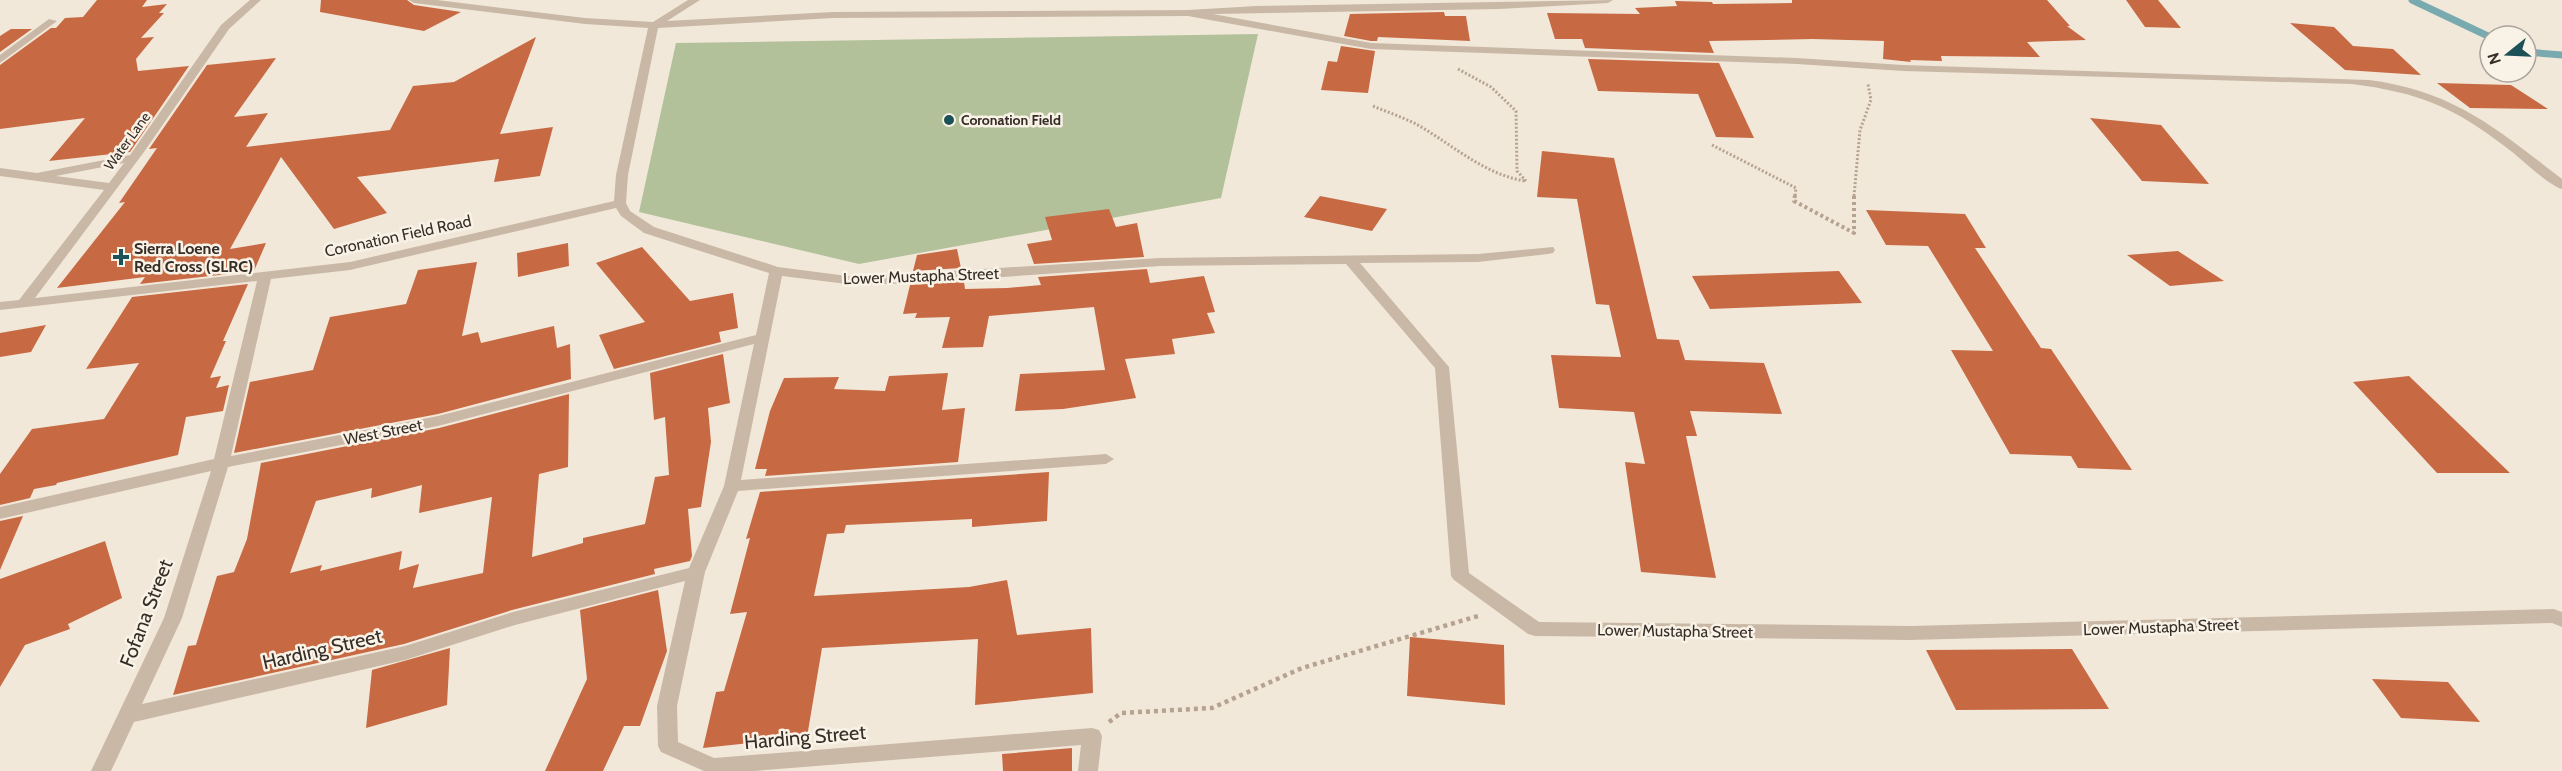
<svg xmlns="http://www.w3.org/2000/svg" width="2562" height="771" viewBox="0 0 2562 771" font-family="Cabin,sans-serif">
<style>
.green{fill:#b2c19a}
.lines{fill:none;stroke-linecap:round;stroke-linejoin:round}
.stream{stroke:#79aaaf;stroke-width:7}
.building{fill:#c76a43;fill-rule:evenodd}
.path-far2{stroke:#b6a290;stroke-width:3;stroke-dasharray:2 2;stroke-linecap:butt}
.path-far1{stroke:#b6a290;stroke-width:4;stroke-dasharray:3 3;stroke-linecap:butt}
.path{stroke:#b6a290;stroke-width:4.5;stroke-dasharray:4 4;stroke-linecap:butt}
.lane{fill:#cab8a6;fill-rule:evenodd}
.street{fill:#cab8a6;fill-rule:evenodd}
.poi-dot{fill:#1c5158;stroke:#f9f2e7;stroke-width:2}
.labels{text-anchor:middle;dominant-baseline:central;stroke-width:5;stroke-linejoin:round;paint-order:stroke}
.far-poi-label{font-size:14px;font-weight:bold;fill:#362d27;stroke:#f9f2e7;text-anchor:start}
.far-street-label{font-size:14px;fill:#362d27;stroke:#f9f2e7}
.street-label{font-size:16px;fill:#362d27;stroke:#f9f2e7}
.poi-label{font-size:16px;font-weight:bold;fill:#362d27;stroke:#f9f2e7;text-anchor:start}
.near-street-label{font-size:20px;fill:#362d27;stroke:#f9f2e7}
</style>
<rect width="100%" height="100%" fill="#f2e8da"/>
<path class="green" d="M1258 34 1221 198 859 264 639 212 676 43Z"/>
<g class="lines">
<path class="stream" d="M2412 0 2490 37
M2526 52 2562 55"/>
</g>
<path class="building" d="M97 0H147L142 7 167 4 159 13H164L141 38 154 37 136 59 138 71 189 66 130 152 49 161 85 118 0 129V65L51 28H56L65 18 83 17Z
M321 0H407L414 5 461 12 424 31 320 12Z
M1792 0H2047L2070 26H2067L2086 40 2027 42 2040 57 1941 56 1942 61 1910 60 1911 62 1883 59 1884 41 1813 39 1709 41 1714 53 1585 48 1582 39H1555L1547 13 1640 14 1635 8 1677 6 1675 1 1712 2 1713 4 1792 3Z
M2126 0H2158L2181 28 2145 27Z
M1444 12 1445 16H1466L1470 41 1378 37 1377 41H1371L1344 36 1350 14Z
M2290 23 2334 27 2353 46 2393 49 2421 75 2345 70Z
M11 29H32L0 52V36Z
M536 37 500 134 553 127 540 176 494 182 499 159 357 177 387 213 334 229 281 157 230 249 266 243 254 271 140 284 145 277 57 288 125 202 119 203 157 148 149 149 207 65 276 58 234 117 268 113 246 147 390 130 413 86 454 82Z
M1341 46 1375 51 1368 93 1321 90 1328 61 1337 62Z
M1588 59 1719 63 1754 138 1716 137 1698 94 1598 91Z
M2437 83 2511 85 2548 109 2470 108Z
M2090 118 2161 125 2209 184 2142 181Z
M1542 151 1614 158 1657 339 1679 340 1685 360 1764 363 1782 414 1690 411 1697 436H1686L1716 578 1641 572 1625 462 1645 464 1634 412 1559 408 1551 355 1621 357 1609 305 1596 304 1577 199 1537 197Z
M1320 196 1387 209 1372 231 1304 217Z
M1109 209 1116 227 1137 223 1144 257 1034 264 1027 244 1052 240 1045 217Z
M1866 210 1965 214 1986 248H1975L2041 348 2051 349 2132 470 2078 468 2071 456 2010 454 1951 350 1993 351 1928 246 1886 245Z
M568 243 569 266 518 277 517 253Z
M642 247 690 301 733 293 738 328 719 332 721 342 614 369 599 335 645 322 596 263Z
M957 249 961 268 913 271 917 255Z
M2178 251 2224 281 2170 286 2127 255Z
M477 262 462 336 478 332 481 343 554 326 557 348 570 344 571 379 438 414 234 453 250 382 313 370 330 317 406 304 418 270Z
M1147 269 1150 283 1204 276 1215 312 1207 313 1215 333 1172 339 1175 354 1125 359 1136 398 1063 409 1015 411 1020 374 1105 370 1094 307 989 316 983 347 942 348 950 317 915 318 917 313 903 314 910 285 964 282 965 289 1007 288 1041 285 1038 277Z
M1839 271 1862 303 1710 309 1692 276Z
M248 284 223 341H226L210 378 221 376 216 388 229 385 223 411 186 417 178 455 57 483 56 485 34 489 30 498 0 505V474L32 429 104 419 139 363 86 369 132 297Z
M46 325 31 352 0 357V333Z
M723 354 730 403 708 408 711 442 701 507 688 509 692 556 690 561 654 569 655 574 512 610 404 644 173 695 188 646 196 645 217 576 234 572 247 539 261 463 439 428 569 394 568 467 539 474 532 557 583 543V538L645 524 655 477 669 475 665 417 654 420 650 373ZM422 485 419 513 492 497 483 573 413 588 419 564 399 570 402 551 320 571 322 565 290 573 316 501 372 488 371 498Z
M948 373 942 410 965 408 958 462 765 476 767 469H755L770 411 784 378 839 377 834 389 885 391 889 376Z
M2409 376 2510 473H2437L2353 382Z
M1049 472 1047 521 972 527V519L846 525 844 533 827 534 814 596 969 587 1007 580 1017 635 1091 628 1093 693 975 705 978 639 822 648 807 737 703 748 716 692 724 691 747 612 730 614 750 538 746 539 760 492Z
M23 516 0 570V521Z
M105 541 122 598 68 624 70 629 25 645 0 687V579Z
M658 590 667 651 640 726H624L603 771H545L587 679 580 610Z
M1410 637 1504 645 1505 705 1407 696Z
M450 648 447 705 366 728 372 670Z
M2072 649 2109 709 1956 710 1926 650Z
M2372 679 2448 682 2480 722 2401 718Z
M1072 748V771H1003L1002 754Z"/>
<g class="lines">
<path class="path-far2" d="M1458 69 1491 87 1516 111 1517 171 1526 181
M1373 106C1387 112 1402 117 1416 124 1452 144 1484 175 1526 181
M1712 145 1796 188 1795 196
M1854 196 1860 130 1871 100 1868 84"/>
<path class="path-far1" d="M1795 195 1794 201 1854 233V195"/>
<path class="path" d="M1109 722 1121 713 1212 708 1302 668 1478 616"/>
<path class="lane" d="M2554 609 2562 612V627L2552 623 2258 631 2252 629 2249 624 2252 619 2258 617Z"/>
<path class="street" d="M250 0H261L229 29 144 152 35 298 350 262 614 201 616 175 648 28 585 24 414 3 409 0H437L585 18 653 22 688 0H700L667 21 833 12 1188 10 1256 6 1613 0 1608 3 1500 9 1213 14 1371 43 1797 58 1903 65 2369 80C2454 91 2497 129 2562 179V189C2546 184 2521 158 2507 148 2452 106 2420 93 2352 84L1903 71 1797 64 1371 49 1188 16 833 18 658 28 628 175 626 203 630 211 654 227 778 267 855 277 1160 258 1478 254 1553 247 1555 250 1553 253 1548 254 1478 262 1360 263 1449 367 1469 573 1539 622 1910 626 2258 617 2264 619 2267 624 2264 629 2258 631 1910 640 1535 636 1528 634 1454 580 1451 576 1435 368 1346 264 1160 266 916 283 855 285 782 276 741 480 1106 454 1114 459 1106 464 738 491 705 572 677 706 678 742 714 758 1092 728 1099 730 1102 736 1098 771H1078L1081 745 754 771H704L661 752 658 746 657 706 685 581 515 625 405 660 134 722 111 771H91L164 618 211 471 0 519V507L214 459 257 281 0 310V302L19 300 104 190 0 176V168L37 173 130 155 221 25ZM124 163 109 183 56 176ZM616 208 621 216 644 233 769 273 756 335 438 416 231 456 271 279 350 270ZM754 344 724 486 689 568 513 612 405 646 142 704 182 618 228 467 438 426Z
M49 19 57 21 0 63V55Z"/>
</g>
<g class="poi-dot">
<circle cx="949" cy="120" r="6"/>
<path d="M118 248h6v6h6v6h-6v6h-6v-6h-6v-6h6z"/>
</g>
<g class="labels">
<g class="far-poi-label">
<text x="961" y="120">Coronation Field</text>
</g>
<g class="far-street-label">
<text transform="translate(127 141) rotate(-54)">Water Lane</text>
</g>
<g class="street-label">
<text transform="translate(398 236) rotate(-12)">Coronation Field Road</text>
<text transform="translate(921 276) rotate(-2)">Lower Mustapha Street</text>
<text transform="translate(383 432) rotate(-11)">West Street</text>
<text transform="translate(2161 627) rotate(-2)">Lower Mustapha Street</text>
<text transform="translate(1675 631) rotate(1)">Lower Mustapha Street</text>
</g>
<g class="poi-label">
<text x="134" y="248">Sierra Loene<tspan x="134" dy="18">Red Cross (SLRC)</tspan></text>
</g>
<g class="near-street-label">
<text transform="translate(146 613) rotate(-69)">Fofana Street</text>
<text transform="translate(322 649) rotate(-13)">Harding Street</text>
<text transform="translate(805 737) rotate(-5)">Harding Street</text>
</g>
</g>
<g transform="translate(2508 54) rotate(252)"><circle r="28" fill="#f9f2e7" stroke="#aba39a" stroke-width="1.5"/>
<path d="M0-4.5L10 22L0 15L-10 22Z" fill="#1c5158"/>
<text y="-9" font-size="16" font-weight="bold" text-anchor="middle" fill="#362d27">N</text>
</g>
</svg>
